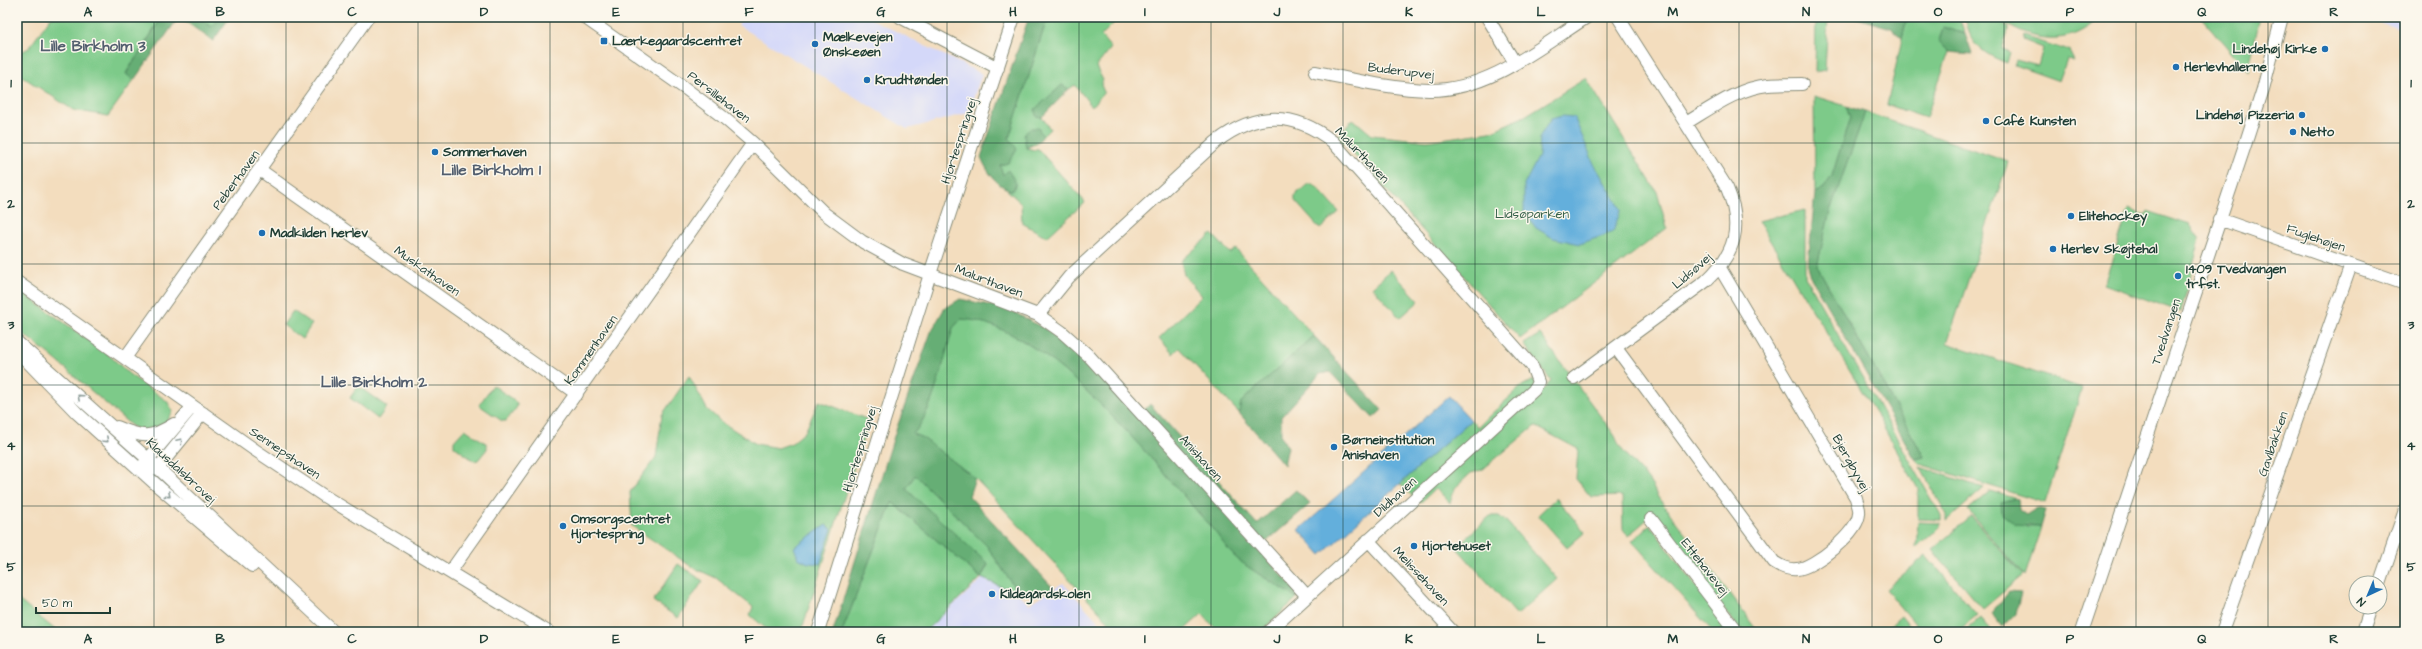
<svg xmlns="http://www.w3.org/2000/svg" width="2422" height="649" viewBox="0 0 2422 649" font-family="'Architects Daughter',sans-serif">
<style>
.built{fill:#d4d8f9}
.green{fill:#7dca89;stroke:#4e845e}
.forest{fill:#66ae75;stroke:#427654}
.water{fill:#63afdc;stroke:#417688}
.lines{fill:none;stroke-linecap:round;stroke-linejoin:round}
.minor-casing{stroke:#898d79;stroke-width:14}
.minor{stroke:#fff;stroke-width:12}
.oneway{stroke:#8f9e9a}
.grid{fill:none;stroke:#1f3d34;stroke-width:1;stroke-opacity:0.55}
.poi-dot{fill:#1f6fb2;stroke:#fbf7ec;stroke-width:1.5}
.labels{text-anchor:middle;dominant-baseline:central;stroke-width:3;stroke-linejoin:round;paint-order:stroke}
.poi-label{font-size:13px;font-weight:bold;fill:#1f3d34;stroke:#fbf7ec;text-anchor:start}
.street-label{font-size:13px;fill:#1f3d34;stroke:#fbf7ec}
.park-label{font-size:13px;fill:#366049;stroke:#fbf7ec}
.quarter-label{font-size:15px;font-weight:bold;fill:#525e6e;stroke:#fbf7ec}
.neatline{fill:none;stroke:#1f3d34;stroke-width:1.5}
.grid-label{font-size:13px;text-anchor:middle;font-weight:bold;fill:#1f3d34}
</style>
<rect width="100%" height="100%" fill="#fbf7ec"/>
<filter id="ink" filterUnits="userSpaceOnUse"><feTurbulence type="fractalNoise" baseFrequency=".025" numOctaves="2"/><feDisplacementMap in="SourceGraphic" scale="8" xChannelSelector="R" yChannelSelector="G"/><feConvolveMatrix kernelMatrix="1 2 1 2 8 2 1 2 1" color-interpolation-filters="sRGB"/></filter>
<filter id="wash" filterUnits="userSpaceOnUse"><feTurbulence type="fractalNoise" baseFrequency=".012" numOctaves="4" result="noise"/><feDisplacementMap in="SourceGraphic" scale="16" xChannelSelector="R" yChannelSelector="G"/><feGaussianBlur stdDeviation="0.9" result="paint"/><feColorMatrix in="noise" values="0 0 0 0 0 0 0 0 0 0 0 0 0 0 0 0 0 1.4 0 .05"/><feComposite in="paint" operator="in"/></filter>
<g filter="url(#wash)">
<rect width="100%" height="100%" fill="#f3ddbe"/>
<path class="built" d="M744 17H867L982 74 968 113 907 129 738 25Z
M2365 17H2405V31Z
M992 570 1029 604 1063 583 1108 632H924Z"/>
<path class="green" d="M51 17H162L126 73 134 80 108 116 73 110 17 73V54L29 48Z
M198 17H220L211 27Z
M1054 17H1120L1101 36 1111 48 1096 67 1103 80 1101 85 1104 92 1092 107 1075 85 1069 89 1062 85 1036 116 1042 117 1050 129 1043 136 1038 128 1026 148 1035 150 1037 148 1085 202 1047 237 1022 223 1021 203 1007 190H1013L1008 170 1003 175 1000 165 1008 163 1009 138 1045 25Z
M1816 17H1828L1825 70 1815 72Z
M1907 17H1959L1965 34 1943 27 1939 41 1949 52 1926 118 1887 105Z
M1965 17H1996L2009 28 2002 49 2010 52 2007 63C1981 53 1971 45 1965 17Z
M1998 17H2101C2095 21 2089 27 2083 30 2057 46 2019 37 1998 17Z
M2201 17H2260L2248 72Z
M2024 36 2069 51 2074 61 2067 59 2059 81 2014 65 2016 60 2038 66 2043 48 2023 40Z
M1586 78 1657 192 1667 228 1520 339 1338 136 1353 119 1372 135 1427 141 1490 132 1525 116Z
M1814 96 1846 106 1850 118 1832 176 1824 188 1815 193Z
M1865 112 2008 162 1947 343 2082 388 2045 503 1920 464 1915 459 1924 457 1817 266 1830 211Z
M1308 184H1314L1339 212 1320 229 1295 201V195Z
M2129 209 2146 216 2148 211 2190 225 2200 239 2181 312 2104 284Z
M1805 210V277L1941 515V520L1918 519V489L1879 419 1758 221Z
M1212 234 1230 253 1236 249 1314 336 1241 402 1239 413 1179 348 1173 354 1159 338 1202 296 1184 275 1181 261Z
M1391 270 1419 301 1400 318 1372 287Z
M17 289 108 354 129 374 167 401 173 411 165 425 145 431 133 427 50 355 17 329Z
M293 311 312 324 302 339 283 325Z
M961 319C1046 322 1156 466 1211 527 1219 536 1226 548 1234 556 1251 571 1278 585 1297 598L1260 632H1219L1202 614 1182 632H1118L975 478 923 438 913 434C933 413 944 357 953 328Z
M1540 334 1615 436C1623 460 1649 472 1657 496L1758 632H1741L1651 516 1628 536 1623 529 1622 496 1591 497 1576 479 1578 449 1535 426 1482 470 1471 473 1455 488 1450 503 1436 488 1420 503 1400 484 1471 420 1477 427 1522 386 1533 380 1542 391 1551 381 1524 344Z
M689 376 707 409 720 421 756 444 778 448 792 443 805 432 819 401 869 420 801 632H770L750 615 753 607 716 578 692 567 632 526 630 492 656 457 662 415Z
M493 385 517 403V407L506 421H502L479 405Z
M358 386 387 407 378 419 350 398Z
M465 429 487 444V449L478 460 474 461 454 446V441Z
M1920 467 1984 488 1947 521V515Z
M915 475 987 546 1019 594 981 578 924 632H842L892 502 981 578 988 565 906 489Z
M1990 491 2018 499 2008 501 2027 527H2041L2025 576 1968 510Z
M1556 498 1585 532 1567 548 1538 515Z
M1490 516H1499L1507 522 1557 579 1517 615 1456 547Z
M1971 516 2023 575 1983 609 1932 550Z
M1918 522 1940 523V527L1916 548Z
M1650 525 1730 632H1713L1632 541Z
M1926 555 1977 615 1957 632H1922L1886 589Z
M678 564 703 581 678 618 653 601Z
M17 599 58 632H17Z
M1901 616 1914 632H1883Z
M1980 618 1992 632H1963Z"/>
<path class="forest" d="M162 17H198L211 27 220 17H230L213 41 179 17 134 80 126 74Z
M1029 17H1054L1045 25 1009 138 1017 149 1008 163 1000 165 1003 175 1008 170 1016 183 1013 190C998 189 986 170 981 157Z
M1854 17H1907L1902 38 1891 28Z
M1943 27 1965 34 1972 54 1949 52 1939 41Z
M1062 85 1069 89 1042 117 1036 116 1035 109Z
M1846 106 1865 112 1830 211 1817 266 1924 457 1915 459 1811 278 1808 265 1815 193 1824 188 1832 176 1850 118Z
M1030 128H1038L1043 136 1037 143 1026 148 1024 135Z
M960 299 1008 309 1047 330 1087 360 1137 417 1150 404 1257 524 1296 490 1310 504 1258 549 1294 588 1297 598C1278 585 1251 571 1234 556 1226 548 1219 536 1211 527 1156 466 1046 322 961 319L953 328C944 358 933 412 913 434L923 438 975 478 969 496 1055 590 1019 594 987 546 915 475 906 489 988 564 981 578 892 502 842 632H833L895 433 931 332 944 309Z
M1314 336 1382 410 1373 418 1330 372 1320 374 1281 417V436L1288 447 1284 465 1239 413 1241 402Z
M2018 499 2019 510 2026 515 2037 508 2046 510 2041 527 2016 525 2002 514 2001 503Z
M2009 592 2021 593 2016 613 2002 627 1991 613Z"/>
<path class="water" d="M1562 116 1574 117 1594 164 1621 209 1613 232 1580 244 1553 238 1536 228 1524 212V185L1539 156 1540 136 1551 119Z
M1449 396 1471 420 1321 555 1299 530Z
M826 525 832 529 820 564 808 563 798 558 794 547Z"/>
</g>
<g filter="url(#ink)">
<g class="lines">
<defs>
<path id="minor" d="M584 17 686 89 723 117 753 143 824 213 863 242 903 264 1038 315 1062 332 1089 356 1307 596
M900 17 998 68
M1487 17 1515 63
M1315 72C1352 79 1391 89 1429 90 1488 91 1540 47 1587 17
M1686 123C1711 108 1738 88 1768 85 1779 84 1791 84 1802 84
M260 170 577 394
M2219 219 2405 284
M17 282 255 450 324 496 548 632
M1038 315 1069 277 1216 142C1256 111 1294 111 1333 142L1532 366 1538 382 1534 390 1268 632
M17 342 158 468 334 632
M1616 348 1774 562C1782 567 1788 570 1797 569 1814 568 1859 532 1859 513 1860 509 1857 503 1856 498L1720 268
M21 355 77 413 160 488 252 566
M125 358 368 17
M1574 378 1706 281C1736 253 1743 226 1727 188L1618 17
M117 427C143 438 150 439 174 424
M144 464 193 406
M150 469 158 468 203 413
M1651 519 1737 632
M1368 540 1453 632
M450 572 753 143
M2380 583 2405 510
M818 632 930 274 1014 17
M2082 632 2246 142 2263 89 2282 17
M2222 632 2351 265
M2363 632 2371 607"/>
</defs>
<use href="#minor" class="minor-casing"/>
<use href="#minor" class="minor"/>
</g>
<defs><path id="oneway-chevron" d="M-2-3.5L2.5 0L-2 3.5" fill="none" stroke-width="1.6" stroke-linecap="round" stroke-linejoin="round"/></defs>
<g class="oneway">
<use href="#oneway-chevron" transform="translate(80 397) rotate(-138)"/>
<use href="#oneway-chevron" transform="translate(106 440) rotate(42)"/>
<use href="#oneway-chevron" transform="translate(180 441) rotate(-50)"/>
<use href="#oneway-chevron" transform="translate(168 495) rotate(41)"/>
</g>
</g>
<path class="grid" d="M154 17V632M286 17V632M418 17V632M550 17V632M683 17V632M815 17V632M947 17V632M1079 17V632M1211 17V632M1343 17V632M1475 17V632M1607 17V632M1739 17V632M1872 17V632M2004 17V632M2136 17V632M2268 17V632M17 143H2405M17 264H2405M17 385H2405M17 506H2405"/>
<g class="poi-dot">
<rect x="600" y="37" width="8" height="8" rx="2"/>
<circle cx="815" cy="44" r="4"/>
<circle cx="2325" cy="49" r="4"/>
<circle cx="2176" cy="67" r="4"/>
<circle cx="867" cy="80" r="4"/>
<circle cx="2302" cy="115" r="4"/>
<circle cx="1986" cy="121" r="4"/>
<circle cx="2293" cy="132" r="4"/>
<circle cx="435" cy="152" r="4"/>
<circle cx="2071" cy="216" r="4"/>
<circle cx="262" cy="233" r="4"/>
<circle cx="2053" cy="249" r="4"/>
<circle cx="2178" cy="276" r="4"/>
<circle cx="1334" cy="447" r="4"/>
<circle cx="563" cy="526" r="4"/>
<circle cx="1414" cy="546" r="4"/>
<circle cx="992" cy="594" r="4"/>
</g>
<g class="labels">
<g class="poi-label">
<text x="823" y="37">Mælkevejen<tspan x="823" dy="15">Ønskeøen</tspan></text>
<text x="612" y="41">Lærkegaardscentret</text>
<text x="2317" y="49" text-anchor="end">Lindehøj Kirke</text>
<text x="2184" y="67">Herlevhallerne</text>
<text x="875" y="80">Krudttønden</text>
<text x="2294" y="115" text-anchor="end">Lindehøj Pizzeria</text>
<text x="1994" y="121">Café Kunsten</text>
<text x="2301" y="132">Netto</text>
<text x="443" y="152">Sommerhaven</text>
<text x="2079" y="216">Elitehockey</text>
<text x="270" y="233">Madkilden herlev</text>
<text x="2061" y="249">Herlev Skøjtehal</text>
<text x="2186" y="269">1409 Tvedvangen<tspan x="2186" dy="15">trfst.</tspan></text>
<text x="1342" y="440">Børneinstitution<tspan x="1342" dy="15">Anishaven</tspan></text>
<text x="571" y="519">Omsorgscentret<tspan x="571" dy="15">Hjortespring</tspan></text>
<text x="1422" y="546">Hjortehuset</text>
<text x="1000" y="594">Kildegårdskolen</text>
</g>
<g class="street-label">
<text transform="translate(1401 71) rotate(7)">Buderupvej</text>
<text transform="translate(719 97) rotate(38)">Persillehaven</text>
<text transform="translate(959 141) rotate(-72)">Hjortespringvej</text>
<text transform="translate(1362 155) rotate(46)">Malurthaven</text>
<text transform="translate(236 180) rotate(-54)">Peberhaven</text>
<text transform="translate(2316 238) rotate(19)">Fuglehøjen</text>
<text transform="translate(427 271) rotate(35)">Muskathaven</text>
<text transform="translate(1692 271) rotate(-41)">Lidsøvej</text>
<text transform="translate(989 281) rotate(21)">Malurthaven</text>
<text transform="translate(2166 332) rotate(-72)">Tvedvangen</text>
<text transform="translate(591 350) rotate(-55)">Kommenhaven</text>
<text transform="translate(2273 444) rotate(-71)">Gavlbakken</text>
<text transform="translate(860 449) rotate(-73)">Hjortespringvej</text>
<text transform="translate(285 453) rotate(34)">Sennepshaven</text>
<text transform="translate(1201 458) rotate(48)">Anishaven</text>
<text transform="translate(1851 463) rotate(61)">Bjergbyvej</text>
<text transform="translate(181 471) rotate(43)">Klausdalsbrovej</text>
<text transform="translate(1395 497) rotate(-42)">Dildhaven</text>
<text transform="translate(1705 567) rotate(52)">Ettehavevej</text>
<text transform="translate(1421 576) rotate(47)">Melissehaven</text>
</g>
<g class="park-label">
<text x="1532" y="214">Lidsøparken</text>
</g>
<g class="quarter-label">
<text x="93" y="46">Lille Birkholm 3</text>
<text x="491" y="170">Lille Birkholm 1</text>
<text x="374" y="382">Lille Birkholm 2</text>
</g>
</g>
<rect width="2422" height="649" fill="none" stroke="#fbf7ec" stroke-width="44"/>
<g transform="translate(2368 595) rotate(224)"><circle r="19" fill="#fbf7ec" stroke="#a3ada2"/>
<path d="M0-3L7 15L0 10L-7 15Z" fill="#1f6fb2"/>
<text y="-6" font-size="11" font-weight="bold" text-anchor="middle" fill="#1f3d34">N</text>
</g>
<path d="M36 607v6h74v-6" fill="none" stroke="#1f3d34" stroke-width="2"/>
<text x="42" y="607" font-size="12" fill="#1f3d34" stroke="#fbf7ec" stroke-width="3" paint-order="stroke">50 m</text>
<rect x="22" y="22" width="2378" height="605" class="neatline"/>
<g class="grid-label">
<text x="88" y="16">A</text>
<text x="220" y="16">B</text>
<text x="352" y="16">C</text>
<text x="484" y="16">D</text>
<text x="616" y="16">E</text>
<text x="749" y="16">F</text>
<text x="881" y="16">G</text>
<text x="1013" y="16">H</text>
<text x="1145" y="16">I</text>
<text x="1277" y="16">J</text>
<text x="1409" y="16">K</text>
<text x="1541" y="16">L</text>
<text x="1673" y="16">M</text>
<text x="1806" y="16">N</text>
<text x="1938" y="16">O</text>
<text x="2070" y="16">P</text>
<text x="2202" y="16">Q</text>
<text x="2334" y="16">R</text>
<text x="11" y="87">1</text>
<text x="2411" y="87">1</text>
<text x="11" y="208">2</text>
<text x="2411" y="208">2</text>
<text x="11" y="329">3</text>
<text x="2411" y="329">3</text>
<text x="11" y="450">4</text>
<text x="2411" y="450">4</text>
<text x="11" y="571">5</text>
<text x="2411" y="571">5</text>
<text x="88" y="643">A</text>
<text x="220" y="643">B</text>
<text x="352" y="643">C</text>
<text x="484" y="643">D</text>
<text x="616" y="643">E</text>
<text x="749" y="643">F</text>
<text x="881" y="643">G</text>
<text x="1013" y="643">H</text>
<text x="1145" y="643">I</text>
<text x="1277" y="643">J</text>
<text x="1409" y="643">K</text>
<text x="1541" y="643">L</text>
<text x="1673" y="643">M</text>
<text x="1806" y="643">N</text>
<text x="1938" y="643">O</text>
<text x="2070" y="643">P</text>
<text x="2202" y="643">Q</text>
<text x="2334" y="643">R</text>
</g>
</svg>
